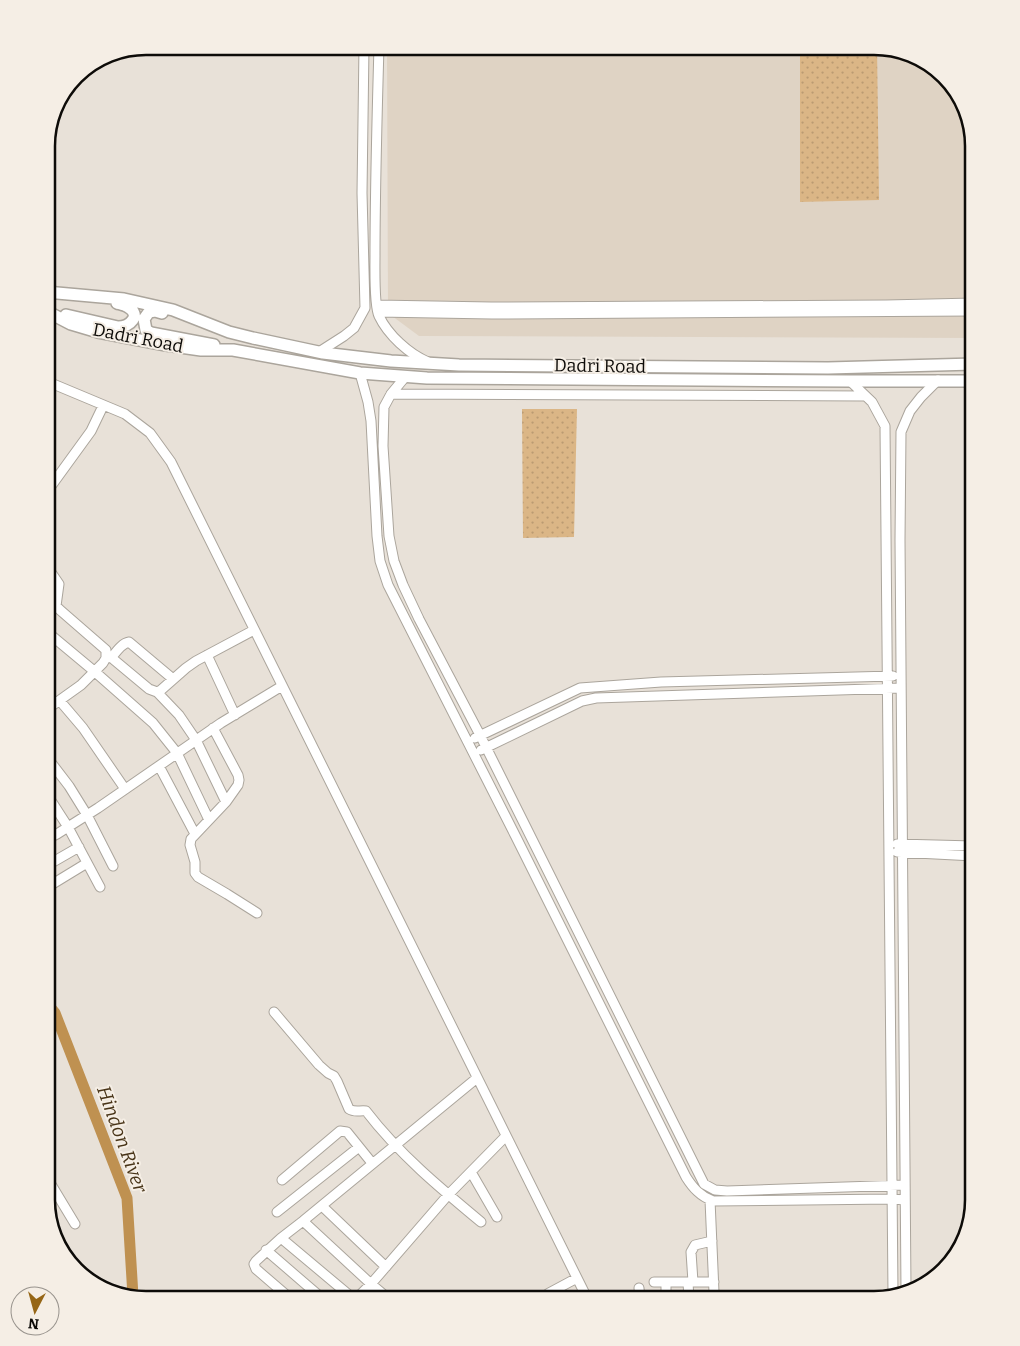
<svg xmlns="http://www.w3.org/2000/svg" width="1020" height="1346" viewBox="0 0 1020 1346" font-family="Bitter,serif">
<style>
.built{fill:#dfd3c4}
.park{fill:url(#park-dots)}
.lines{fill:none;stroke-linecap:round;stroke-linejoin:round}
.river{stroke:#bf9151;stroke-width:11}
.minor-casing{stroke:#aba59c;stroke-width:11}
.major-casing{stroke:#aba59c;stroke-width:14}
.minor{stroke:#fff;stroke-width:9}
.major{stroke:#fff;stroke-width:11}
.labels{text-anchor:middle;dominant-baseline:central;stroke-width:4;stroke-linejoin:round;paint-order:stroke}
.street-label{font-size:18px;fill:#0d0b08;stroke:#f5eee5}
.water-label{font-size:19px;font-style:italic;fill:#483418;stroke:#f5eee5}
.rim{fill:none;stroke:#0d0b08;stroke-width:2.5}
</style>
<defs>
<pattern id="park-dots" width="8" height="8" patternUnits="userSpaceOnUse" patternTransform="scale(1.25)"><rect width="8" height="8" fill="#dbb686"/><path d="M2 2h.1M6 6h.1" fill="none" stroke="#bb9b72" stroke-width="1.8" stroke-linecap="round"/></pattern>
</defs>
<rect width="100%" height="100%" fill="#e8e1d8"/>
<path class="built" d="M387 46H880L924 60 957 91 974 146V338L419 336 388 313Z"/>
<path class="park" d="M800 46H877L879 200 800 202Z
M522 409H577L574 537 523 538Z"/>
<g class="lines">
<path class="river" d="M46 1002 55 1013 127 1198 133 1296"/>
<defs>
<path id="minor" d="M379 46C377 116 375 186 375 256 375 269 374 306 379 316 388 335 409 354 428 362
M377 305 491 307 886 305 974 303
M378 312 492 314 974 311
M319 352 344 336 354 328 365 308 362 193 364 46
M360 373 368 402 371 421 377 536 380 561 388 585 516 837 686 1177C693 1188 700 1196 713 1201L892 1199 905 1200
M406 376 391 394 384 407 383 446 389 536 394 561 403 585 419 619 480 735 704 1184 715 1190 727 1191 905 1185
M46 381 125 414 150 433 171 462 588 1300
M850 381 872 402 885 426 893 1294
M391 394 865 396
M46 493 91 431 103 406
M52 636 94 671 153 723 177 753 209 820
M107 654 149 689 157 692 161 690 186 668 196 661 254 630
M207 655 235 715
M111 658C116 652 122 643 129 642L173 679
M157 692 179 715 196 740 226 802
M60 701 83 728 125 789
M46 710 81 685 103 663 106 658V650L60 610 56 606 59 584 46 565
M213 728 238 775 239 780 238 785 226 802 191 839 190 845 195 862V873L198 877 227 894 257 913
M475 738 580 688 661 682 893 676
M481 750 582 701 596 698 901 688
M46 756 69 786 87 815 113 866
M159 766 195 834
M46 793 68 827 100 887
M46 834 53 836 57 834 98 808 221 723 282 686
M897 844 974 846
M897 852 974 856
M46 866 79 847
M46 888 87 863
M274 1012 319 1065 328 1073 334 1076 337 1081 349 1109C355 1113 360 1110 366 1111 399 1154 440 1188 481 1222
M471 1172 497 1217
M46 1176 75 1224
M282 1180 340 1131 347 1132 372 1163
M710 1200 714 1292 713 1300
M322 1206 386 1267
M277 1212 359 1147
M303 1221 371 1284 390 1300
M281 1238 355 1300
M266 1250 324 1300
M654 1282H693L691 1252 695 1245 712 1241
M666 1282V1300
M688 1282 689 1300
M693 1282H714
M639 1288 640 1300
M906 1290 900 540 901 432 910 411 921 397 938 380
M292 1300 256 1269 254 1264 256 1261 281 1238 303 1221 477 1078
M355 1300 371 1284 448 1195 506 1136
M539 1300 549 1293 577 1278"/>
<path id="major" d="M46 292 124 299 173 310 229 332 253 338 323 353 391 361 459 365 828 368 974 364
M46 311 71 324 98 332 166 345 201 350H233L360 373 427 378 850 381H974
M162 313 155 311 149 312 144 319 146 330 151 333 214 345
M66 315 118 327C130 327 142 315 128 307 125 305 120 304 117 303"/>
</defs>
<use href="#minor" class="minor-casing"/>
<use href="#major" class="major-casing"/>
<use href="#minor" class="minor"/>
<use href="#major" class="major"/>
</g>
<g class="labels">
<g class="street-label">
<text transform="translate(138 338) rotate(11)">Dadri Road</text>
<text transform="translate(600 366) rotate(1)">Dadri Road</text>
</g>
<g class="water-label">
<text transform="translate(122 1139) rotate(70)">Hindon River</text>
</g>
</g>
<path d="M0 0H1020V1346H0ZM146 55H874A91 91 0 0 1 965 146V1200A91 91 0 0 1 874 1291H146A91 91 0 0 1 55 1200V146A91 91 0 0 1 146 55Z" fill="#f5eee5" fill-rule="evenodd"/>
<path class="rim" d="M146 55H874A91 91 0 0 1 965 146V1200A91 91 0 0 1 874 1291H146A91 91 0 0 1 55 1200V146A91 91 0 0 1 146 55Z"/>
<g transform="translate(35 1311) rotate(186)"><circle r="24" fill="#f5eee5" stroke="#98938d"/>
<path d="M0-4L9 19L0 12L-9 19Z" fill="#966616"/>
<text y="-8" font-size="14" font-weight="bold" text-anchor="middle" fill="#0d0b08">N</text>
</g>
</svg>
